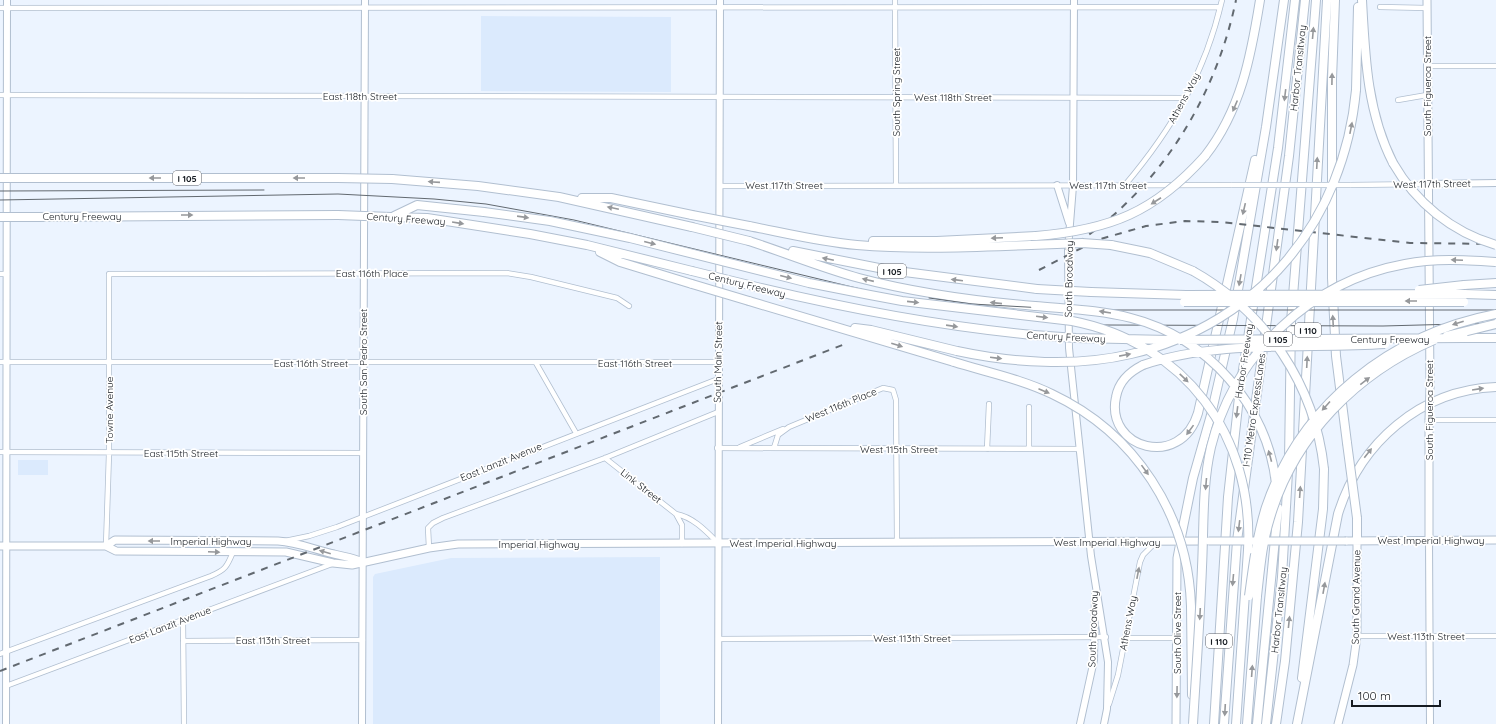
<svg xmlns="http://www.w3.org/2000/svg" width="1496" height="724" viewBox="0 0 1496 724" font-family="Quicksand,sans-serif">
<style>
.built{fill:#dbeafd}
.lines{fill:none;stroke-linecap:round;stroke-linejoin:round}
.street-casing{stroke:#b1bfd0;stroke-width:6}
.secondary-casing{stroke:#b1bfd0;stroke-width:8}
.primary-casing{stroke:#b1bfd0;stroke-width:9}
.highway-casing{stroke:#b1bfd0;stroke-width:10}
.street{stroke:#fff;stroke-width:4.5}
.secondary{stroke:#fff;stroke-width:6}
.primary{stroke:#fff;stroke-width:7}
.highway{stroke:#fff;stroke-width:8}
.tram{stroke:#626970;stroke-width:1}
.rail{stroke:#626970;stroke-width:2;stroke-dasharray:7 7;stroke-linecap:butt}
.street-bridge-casing{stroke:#b1bfd0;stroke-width:6;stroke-linecap:butt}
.primary-bridge-casing{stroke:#b1bfd0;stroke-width:9;stroke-linecap:butt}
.highway-bridge-casing{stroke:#b1bfd0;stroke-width:10;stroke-linecap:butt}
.street-bridge{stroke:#fff;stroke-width:4.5}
.primary-bridge{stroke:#fff;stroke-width:7}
.highway-bridge{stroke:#fff;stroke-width:8}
.oneway{fill:#96989b}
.labels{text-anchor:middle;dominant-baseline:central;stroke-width:3.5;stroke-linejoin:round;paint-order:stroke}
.shield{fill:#fff;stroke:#5c5f64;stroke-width:1}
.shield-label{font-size:9px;font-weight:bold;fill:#161b21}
.street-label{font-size:10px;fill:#161b21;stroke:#fff}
</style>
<rect width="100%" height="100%" fill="#ecf4ff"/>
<path class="built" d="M481 16 671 17V92L481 91Z
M18 460H48V475H18Z
M660 557V724H373V577L375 574 451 558Z"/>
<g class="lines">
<defs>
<path id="street" d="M895 0 896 185
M1380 7 1427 8
M0 8 1220 7
M1427 66H1496
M0 95 1186 98
M1398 100 1427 95
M1125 185C1173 128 1205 73 1222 0
M1350 185 1429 184
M720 186 1232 185
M0 274H7
M0 362H718
M536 363 576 433
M1429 420H1496
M740 447 783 429
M717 448 1080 449
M774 448 778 435 789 427 883 388 893 390 896 400 897 542
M987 449 989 404
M1029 449V407
M0 452 363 453
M605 458 676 514 682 525V544
M676 514C693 517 706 531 718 543
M285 541 309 536 337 527 718 379
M106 546 109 453V274L507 273 531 277 617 298 629 306
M429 548 428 528 433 523 443 518 605 458 718 412
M183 620 184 724
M1357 636H1496
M1125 638H1177
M718 639 1106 637
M183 641 363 640
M0 654 211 576C225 570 227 567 233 552
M6 686 332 564
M1109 704 1118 675 1140 562 1143 555 1156 542"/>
<path id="secondary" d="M1074 0 1073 186 1068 249 1069 348 1091 556 1108 662 1107 709 1104 724
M1429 184 1496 183
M1057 185 1069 223
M1429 540 1430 724
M6 724 7 0
M362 724 365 0
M718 724 720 0
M1080 724 1094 660 1095 595"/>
<path id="primary" d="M1427 0 1430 386
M1429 540V420
M1346 541 1496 540
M0 546H106L116 551 286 552 333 563 352 565 429 548 458 544 1207 541
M106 546 115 540 278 541C298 542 315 550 334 554 345 557 352 557 362 562
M1176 724 1177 558 1180 542
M1338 724 1353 665 1357 636V540"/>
<path id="highway" d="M1335 0 1332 79V278L1336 356 1347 443
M1362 0C1365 56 1367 112 1393 163
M1356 90 1358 7
M1205 156C1241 110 1251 56 1260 0
M37 178H338
M392 179 478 186 559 197 692 227
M582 198H611L692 215
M394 216 417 205 484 212
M36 217 338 215
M391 217 427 218 530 234 587 245 692 271
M749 226C785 233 821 242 857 245 915 250 973 247 1031 245
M749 241C786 253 822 268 859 278 916 293 975 301 1035 306
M873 241H937L1036 236
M1111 245 1150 253 1193 271
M793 251 889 270 1037 289
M600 252 620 262 692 284
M749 285C844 308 937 326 1034 335
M1464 285 1496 283
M1091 292 1186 295
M1464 294 1496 295
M749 301 954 362
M855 328 871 330 957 351
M1464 338H1496
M1143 365C1129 372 1119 381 1116 397 1105 449 1181 470 1198 413L1255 160
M1242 376 1278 148 1295 0
M1289 460 1291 322 1316 0
M1357 518V540
M1180 542 1193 478 1211 415 1233 319 1266 127 1284 0
M1191 606 1192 695
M1302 678 1323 509 1324 469
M1214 724 1228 497 1240 388
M1224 724 1237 541 1289 156 1305 0
M1236 724 1248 550
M1247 724 1257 596
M1257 724 1278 508
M1266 724 1282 577 1288 472
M1276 724 1285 661 1298 522 1327 0
M1297 724 1338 514C1360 443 1420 390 1496 387"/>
</defs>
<use href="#street" class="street-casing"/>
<use href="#secondary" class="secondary-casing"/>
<use href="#primary" class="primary-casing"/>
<use href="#highway" class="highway-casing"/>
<use href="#street" class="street"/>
<use href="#secondary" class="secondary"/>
<use href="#primary" class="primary"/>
<use href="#highway" class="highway"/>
<path class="tram" d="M0 191 264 190
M0 200 338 194 434 199 486 204 574 220 902 299 1035 320 1105 325 1383 326 1496 323
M929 298 972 304 1080 310H1496"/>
<path class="rail" d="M1066 250C1156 195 1215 101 1236 0
M1039 270 1097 240 1146 226 1185 221 1221 222 1410 243 1496 244
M0 671 845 344"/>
<defs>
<path id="street-bridge" d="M1232 185H1350"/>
<path id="primary-bridge" d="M1429 420 1430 386
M1209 541H1346"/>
<path id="highway-bridge" d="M1393 163C1416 203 1452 232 1496 245
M0 178H37
M338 178 392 179
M484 212 550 221 630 238 809 283 870 295 902 301 1072 321C1185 343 1254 436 1248 550
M338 215 391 217
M692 215 749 226
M0 217H36
M692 227 749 241
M1036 236C1110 230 1155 212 1205 156
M1031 245 1082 243 1111 245
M692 271 749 285
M1193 271C1266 312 1315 385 1324 469
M692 284 749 301
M1037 289 1091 292
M1419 290 1464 285
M1186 295 1464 294
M1184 302H1464
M1035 306C1067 309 1100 310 1131 318 1207 337 1268 406 1276 484
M1034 335 1076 338 1169 340
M1447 336 1496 324
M1180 340 1464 338
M957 351C1013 363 1076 367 1131 354 1260 324 1344 220 1356 90
M954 362C986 372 1021 379 1052 394 1135 433 1188 514 1191 606
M1143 365C1217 340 1307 349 1385 344
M1347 443 1357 518
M1249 596C1253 566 1257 536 1266 507 1301 404 1391 334 1496 314
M1257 596C1260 570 1262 543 1270 518 1294 436 1357 373 1434 340
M1193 724C1196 672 1200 620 1202 567 1204 527 1202 486 1211 447 1234 354 1311 281 1405 264 1435 258 1465 260 1496 262"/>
</defs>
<use href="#street-bridge" class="street-bridge-casing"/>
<use href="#primary-bridge" class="primary-bridge-casing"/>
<use href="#highway-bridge" class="highway-bridge-casing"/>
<use href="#street-bridge" class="street-bridge"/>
<use href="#primary-bridge" class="primary-bridge"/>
<use href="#highway-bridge" class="highway-bridge"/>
</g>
<defs><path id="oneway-solid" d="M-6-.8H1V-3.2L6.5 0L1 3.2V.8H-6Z"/></defs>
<g class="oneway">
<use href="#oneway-solid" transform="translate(1313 33) rotate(-85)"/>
<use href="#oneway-solid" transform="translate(1332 79) rotate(-89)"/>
<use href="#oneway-solid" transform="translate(1285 95) rotate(97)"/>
<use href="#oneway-solid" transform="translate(1235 106) rotate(113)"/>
<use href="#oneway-solid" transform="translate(1351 128) rotate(-79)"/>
<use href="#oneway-solid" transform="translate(1317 163) rotate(-87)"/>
<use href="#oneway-solid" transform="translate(155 178) rotate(-180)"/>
<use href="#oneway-solid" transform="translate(299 178) rotate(-180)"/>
<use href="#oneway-solid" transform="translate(434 182) rotate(-176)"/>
<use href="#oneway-solid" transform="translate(1156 201) rotate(147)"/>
<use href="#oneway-solid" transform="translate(613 208) rotate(-168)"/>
<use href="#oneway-solid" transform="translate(1244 209) rotate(103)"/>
<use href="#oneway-solid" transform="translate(187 215)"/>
<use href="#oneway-solid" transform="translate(523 217) rotate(8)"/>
<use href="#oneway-solid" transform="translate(458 223) rotate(9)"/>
<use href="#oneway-solid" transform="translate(997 238) rotate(177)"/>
<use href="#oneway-solid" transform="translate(650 243) rotate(14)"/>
<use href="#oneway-solid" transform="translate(1277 245) rotate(98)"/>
<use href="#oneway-solid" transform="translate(828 259) rotate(-168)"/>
<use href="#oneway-solid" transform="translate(1457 260) rotate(-178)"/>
<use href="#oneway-solid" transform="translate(786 277) rotate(14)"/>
<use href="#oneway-solid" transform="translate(868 280) rotate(-167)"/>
<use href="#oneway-solid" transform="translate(957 280) rotate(-173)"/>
<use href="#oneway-solid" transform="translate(1240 280) rotate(100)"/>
<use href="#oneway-solid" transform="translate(1411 301) rotate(-180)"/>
<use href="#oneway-solid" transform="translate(913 302) rotate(6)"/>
<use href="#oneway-solid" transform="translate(996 303) rotate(-174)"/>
<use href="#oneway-solid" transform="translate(1105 312) rotate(-171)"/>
<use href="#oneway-solid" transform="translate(1042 317) rotate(7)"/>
<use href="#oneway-solid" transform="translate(1333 321) rotate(-93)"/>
<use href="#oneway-solid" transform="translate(1458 323) rotate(162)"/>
<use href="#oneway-solid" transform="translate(952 326) rotate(8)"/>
<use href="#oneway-solid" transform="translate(897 345) rotate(17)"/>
<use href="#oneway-solid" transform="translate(1125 355) rotate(-11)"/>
<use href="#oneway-solid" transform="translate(996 358) rotate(7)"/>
<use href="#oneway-solid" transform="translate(1307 362) rotate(-87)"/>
<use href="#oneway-solid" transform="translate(1184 378) rotate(44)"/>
<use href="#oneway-solid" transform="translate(1365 381) rotate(-38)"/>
<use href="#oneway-solid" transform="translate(1478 389) rotate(-9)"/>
<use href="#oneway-solid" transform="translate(1044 391) rotate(23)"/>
<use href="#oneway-solid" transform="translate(1326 406) rotate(132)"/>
<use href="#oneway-solid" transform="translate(1237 412) rotate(97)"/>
<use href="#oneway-solid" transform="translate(1190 430) rotate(126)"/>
<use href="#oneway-solid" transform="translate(1368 453) rotate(-52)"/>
<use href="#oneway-solid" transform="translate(1270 456) rotate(-105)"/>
<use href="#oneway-solid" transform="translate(1145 470) rotate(54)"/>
<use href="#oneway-solid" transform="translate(1206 484) rotate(95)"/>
<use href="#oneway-solid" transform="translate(1300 492) rotate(-86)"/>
<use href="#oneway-solid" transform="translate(1239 526) rotate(97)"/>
<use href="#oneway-solid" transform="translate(154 541) rotate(-180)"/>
<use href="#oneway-solid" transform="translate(214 552) rotate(3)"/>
<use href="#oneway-solid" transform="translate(325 552) rotate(-164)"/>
<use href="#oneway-solid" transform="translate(1138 573) rotate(-79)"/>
<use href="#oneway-solid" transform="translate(1233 580) rotate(95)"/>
<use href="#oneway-solid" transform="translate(1324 588) rotate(-80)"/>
<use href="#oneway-solid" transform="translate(1200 614) rotate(93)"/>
<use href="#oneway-solid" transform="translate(1289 622) rotate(-84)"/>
<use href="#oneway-solid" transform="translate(1252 671) rotate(-86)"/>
<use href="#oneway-solid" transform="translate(1177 692) rotate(91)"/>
<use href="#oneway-solid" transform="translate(1225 710) rotate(93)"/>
</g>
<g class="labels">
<g class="shield">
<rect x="173" y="171" width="28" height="14" rx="3"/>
<rect x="878" y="264" width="28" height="14" rx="3"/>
<rect x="1295" y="323" width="26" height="14" rx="3"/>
<rect x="1264" y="332" width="28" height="14" rx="3"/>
<rect x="1206" y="634" width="26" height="14" rx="3"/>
</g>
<g class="shield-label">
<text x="187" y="178">I 105</text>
<text x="892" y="271">I 105</text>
<text x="1308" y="330">I 110</text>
<text x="1278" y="339">I 105</text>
<text x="1219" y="641">I 110</text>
</g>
<g class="street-label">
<text transform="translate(1298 68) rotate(-84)">Harbor Transitway</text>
<text transform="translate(1427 86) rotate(-90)">South Figueroa Street</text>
<text transform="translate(896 92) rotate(-90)">South Spring Street</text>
<text x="360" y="96">East 118th Street</text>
<text x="953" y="97">West 118th Street</text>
<text transform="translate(1184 98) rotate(-62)">Athens Way</text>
<text transform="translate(1432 184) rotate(-1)">West 117th Street</text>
<text x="784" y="185">West 117th Street</text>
<text x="1108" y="185">West 117th Street</text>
<text x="82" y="216">Century Freeway</text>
<text transform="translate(406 219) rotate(4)">Century Freeway</text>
<text x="372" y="273">East 116th Place</text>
<text transform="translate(1069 279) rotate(-89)">South Broadway</text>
<text transform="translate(747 285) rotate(14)">Century Freeway</text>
<text transform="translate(1066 337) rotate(3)">Century Freeway</text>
<text x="1390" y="339">Century Freeway</text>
<text transform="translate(1244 361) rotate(-81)">Harbor Freeway</text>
<text transform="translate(363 362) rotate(-90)">South San Pedro Street</text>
<text transform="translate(718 362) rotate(-89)">South Main Street</text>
<text x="311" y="363">East 116th Street</text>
<text x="635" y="363">East 116th Street</text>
<text transform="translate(841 405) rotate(-22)">West 116th Place</text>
<text transform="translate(109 410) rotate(-90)">Towne Avenue</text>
<text transform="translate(1254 410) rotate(-82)">I-110 Metro ExpressLanes</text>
<text transform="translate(1429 410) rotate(-90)">South Figueroa Street</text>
<text x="899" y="449">West 115th Street</text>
<text x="181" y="453">East 115th Street</text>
<text transform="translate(501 462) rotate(-22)">East Lanzit Avenue</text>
<text transform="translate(641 486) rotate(38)">Link Street</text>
<text x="1431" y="540">West Imperial Highway</text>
<text x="211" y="541">Imperial Highway</text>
<text x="1107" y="542">West Imperial Highway</text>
<text x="783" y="543">West Imperial Highway</text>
<text x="539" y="544">Imperial Highway</text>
<text transform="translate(1356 597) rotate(-89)">South Grand Avenue</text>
<text transform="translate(1279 610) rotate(-84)">Harbor Transitway</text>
<text transform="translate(1128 623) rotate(-79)">Athens Way</text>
<text transform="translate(170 625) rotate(-21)">East Lanzit Avenue</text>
<text transform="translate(1093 629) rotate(-88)">South Broadway</text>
<text transform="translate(1177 633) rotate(-90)">South Olive Street</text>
<text x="1426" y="636">West 113th Street</text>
<text x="912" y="638">West 113th Street</text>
<text x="273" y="640">East 113th Street</text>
</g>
</g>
<path d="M1352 700v6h88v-6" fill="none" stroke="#161b21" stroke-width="2"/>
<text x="1358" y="700" font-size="12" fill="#161b21" stroke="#ffffff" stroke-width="3" paint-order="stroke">100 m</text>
</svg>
